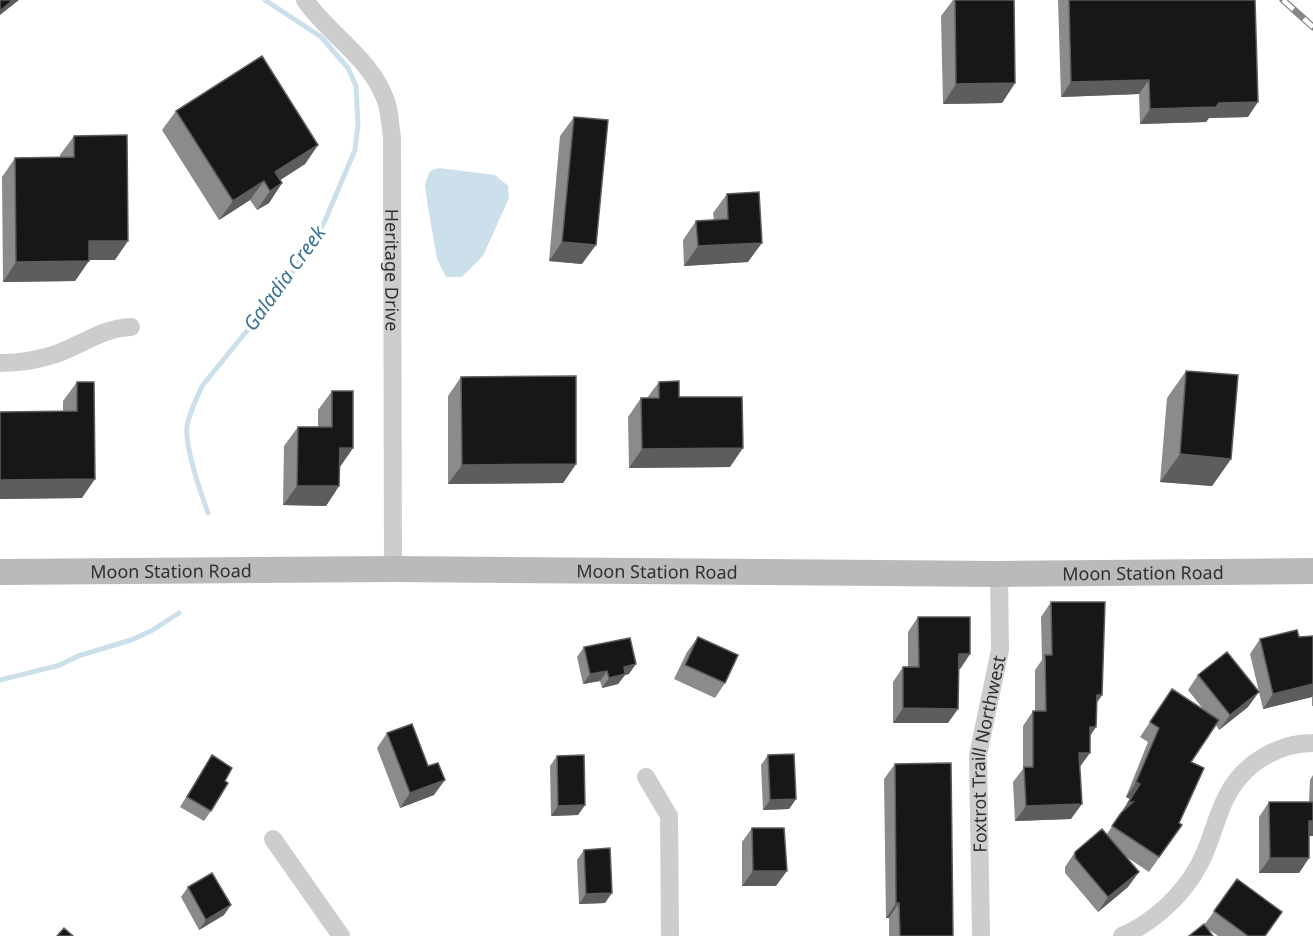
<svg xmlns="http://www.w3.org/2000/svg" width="1313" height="936" viewBox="0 0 1313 936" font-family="'Noto Sans',sans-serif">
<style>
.water{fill:#cce0ec}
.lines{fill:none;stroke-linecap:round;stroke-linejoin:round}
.stream{stroke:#cce0ec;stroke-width:5}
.street{stroke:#cdcdcd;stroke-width:18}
.secondary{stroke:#bababa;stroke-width:26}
.rail-casing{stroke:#858585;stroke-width:7}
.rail{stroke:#fff;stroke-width:4.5;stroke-dasharray:14;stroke-linecap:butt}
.wall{fill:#8b8b8b}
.shaded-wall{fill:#5d5d5d}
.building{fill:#171717;stroke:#5d5d5d;stroke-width:1.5}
.labels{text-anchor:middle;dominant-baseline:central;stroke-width:6;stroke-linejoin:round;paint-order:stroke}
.street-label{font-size:18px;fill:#303030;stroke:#fff}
.water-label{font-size:20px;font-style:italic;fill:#3e7393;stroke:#fff}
</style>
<rect width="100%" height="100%" fill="#fff"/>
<path class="water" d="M439 168 495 175 508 186 509 198 483 256 462 277H446L437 259 427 201 425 184 430 171Z"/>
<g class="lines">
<path class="stream" d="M208 513C200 490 185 449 187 426 189 413 197 398 202 386L285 284 324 223 355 150 358 125 356 86 348 68 321 37 265 0
M0 680 60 665 78 656 131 640 151 631 179 613"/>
<g class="street">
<path id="s1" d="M305 0C330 36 371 58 386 101 390 112 390 126 392 137L393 569"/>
<path d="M0 363C19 363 38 360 56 354 82 345 102 328 131 327"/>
<path d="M646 777 669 816 670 936"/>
<path d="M273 839 341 936"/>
<path id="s2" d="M981 936 978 755 1000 650 999 574"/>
<path d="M1122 936C1154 922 1183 895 1199 865 1212 842 1216 814 1229 792 1246 762 1279 743 1313 743"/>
</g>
<path class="secondary" id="s3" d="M0 572 393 569 999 574 1313 571"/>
<defs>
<path id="rail" d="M1283 0 1313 27"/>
</defs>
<use href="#rail" class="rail-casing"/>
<use href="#rail" class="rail"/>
</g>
<path class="wall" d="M953 0H1014L1015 83 1002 103 943 104 941 16Z
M1058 0H1241L1248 117 1209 118 1206 122 1140 124 1139 94 1061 97Z
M176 111 318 145 305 164 280 180 282 183 269 203 257 210 250 200 219 220 162 130Z
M574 117 582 264 549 261 560 136Z
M74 136 115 260H89L75 281 3 282 2 177 15 158 60 157V155Z
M727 194 748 262 684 266 683 240 696 221 714 220 713 213Z
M1186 371 1231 459 1212 486 1160 482 1167 398Z
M461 377 576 464 563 483 448 484V396Z
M77 382 82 498 0 499V412L63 411V401Z
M659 382 679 397 730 467 629 468 628 417 641 398H647Z
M332 391 353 448 340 467 339 486 326 506 283 505 284 446 298 427H318V410Z
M1051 602 1102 695 1096 703 1090 737 1080 767 1071 819 1015 821 1013 782 1023 769V726L1033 711H1035V670L1042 660 1041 617Z
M918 617 970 654 960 669H959L948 723H893V682L903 667H908V632Z
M1313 636V706H1312V697L1263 709 1250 654 1260 639Z
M698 637 725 683 715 698 674 679 687 652Z
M584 647 629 674 625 675 618 684 602 688 600 681 583 684 577 657Z
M1198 675 1248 707 1219 730 1216 725 1191 762 1179 823 1182 825 1149 872 1125 856 1128 887 1098 912 1065 873V867L1075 852 1107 834 1130 799 1126 797 1148 742 1140 737 1172 689 1203 709 1188 690Z
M387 733 434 795 400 808 377 748Z
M212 755 225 781 211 811 204 821 180 807Z
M768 755 796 799 789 809 763 810 761 765Z
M557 756 585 805 578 815 551 816 550 766Z
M895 764 953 936H889V918H886L884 779Z
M1313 775V836H1309V858L1299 873H1259V817L1269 802H1309L1310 780Z
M752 828 776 886H742V842Z
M584 850 605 903 579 904 577 860Z
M1237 879 1265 936H1218L1208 929 1205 924Z
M188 887 224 915 199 930 181 897Z"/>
<path class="shaded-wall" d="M13 0H19L0 15V11Z
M1149 80 1139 94 1061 97 1071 82Z
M1015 83 1002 103 943 104 956 84Z
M1258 102 1248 117 1209 118 1206 122 1140 124 1150 109 1219 103Z
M318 145 305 164 268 188 275 172Z
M264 181 250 200 219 220 233 201Z
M282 183 269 203 257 210 270 191Z
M89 241H128L115 260H75Z
M562 242 596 245 582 264 549 261Z
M762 243 748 262 684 266 698 246Z
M89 261 75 281 3 282 16 262Z
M340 448H353L339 468Z
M743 448 730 467 629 468 642 449Z
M1180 454 1231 459 1212 486 1160 482Z
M576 464 563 483 448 484 462 465Z
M95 479 82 498 0 499V480Z
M297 486H339L326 506 283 505Z
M959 654H970L960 669H948Z
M636 664 629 674 625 675 618 684 602 688 609 678 624 667Z
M607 671 600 681 583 684 590 674Z
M1313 684V695L1312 697 1263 709 1273 694Z
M1259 692 1248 707 1219 730 1230 715Z
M1097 695H1102L1092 710Z
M903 708 958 709 948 723H893Z
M1090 727H1096L1086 742Z
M1079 753H1090L1079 768Z
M445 780 434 795 400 808 410 793Z
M1136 782 1140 784 1130 799 1126 797Z
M796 799 789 809 763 810 770 800Z
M1133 802 1123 817H1118L1128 803Z
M1082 804 1071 819 1015 821 1026 806Z
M585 805 578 815 551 816 558 806Z
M1309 821H1313V836H1299Z
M1270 858H1309L1299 873H1259Z
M753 871H787L776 886H742Z
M1139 872 1128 887 1098 912 1108 897Z
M612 893 605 903 579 904 586 894Z
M896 903H899L889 918H886Z
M231 905 224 915 199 930 206 920Z"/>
<path class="building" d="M0 0H13L0 11Z
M955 0H1014L1015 83 956 84Z
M1069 0H1255L1258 102 1219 103 1216 107 1150 109 1149 80 1071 82Z
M262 56 318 145 275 172 282 183 270 191 264 181 233 201 176 111Z
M574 117 608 120 596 245 562 242Z
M127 135 128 241H89V261L16 262 15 158 74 157V136Z
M759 192 762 243 698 246 696 221 728 219 727 194Z
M1186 371 1238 375 1231 459 1180 454Z
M576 376V464L462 465 461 377Z
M679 381V397H742L743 448 642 449 641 398H659V382Z
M77 382H94L95 479 0 480V412L77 411Z
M332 391H353V448H340L339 486H297L298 427H332Z
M1051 602H1105L1102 695H1097L1096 727H1090V753H1079L1082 804 1026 806 1024 767H1033V711H1046L1045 655H1052Z
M918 617H970V654H959L958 709 903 708V667H919Z
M1297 630 1299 637 1313 636V684L1273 694 1260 639Z
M698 637 738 655 725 683 685 665Z
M630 638 636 664 624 667 625 674 609 678 607 671 590 674 584 647Z
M1227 652 1259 692 1230 715 1198 675Z
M1172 689 1219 720 1191 762 1204 768 1179 823 1182 825 1159 857 1112 826 1121 813 1133 802 1128 803 1140 784 1136 782 1159 728 1150 722Z
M412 724 428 766 438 763 445 780 410 793 387 733Z
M794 754 796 799 770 800 768 755Z
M212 755 232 768 225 781 228 783 211 811 187 797Z
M584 755 585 805 558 806 557 756Z
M951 763 953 936H900L899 903H896L895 764Z
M1269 802H1313V821H1309V858H1270Z
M752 828H784L787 871H753Z
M1102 829 1139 872 1108 897 1075 858V852Z
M610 848 612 893 586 894 584 850Z
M212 873 231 905 206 920 188 887Z
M1237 879 1282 912 1265 936H1248L1214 911Z
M1204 924 1213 936H1189Z
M64 928 73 936H57Z"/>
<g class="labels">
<g class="street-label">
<text stroke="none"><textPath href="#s1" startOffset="300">Heritage Drive</textPath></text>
<text stroke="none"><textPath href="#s3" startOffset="171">Moon Station Road</textPath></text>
<text stroke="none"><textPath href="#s3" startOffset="657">Moon Station Road</textPath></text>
<text stroke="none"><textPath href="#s3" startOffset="1143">Moon Station Road</textPath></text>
<text stroke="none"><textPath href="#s2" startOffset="183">Foxtrot Traill Northwest</textPath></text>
</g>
<g class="water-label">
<text transform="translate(284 278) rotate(-54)">Galadia Creek</text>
</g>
</g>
</svg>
